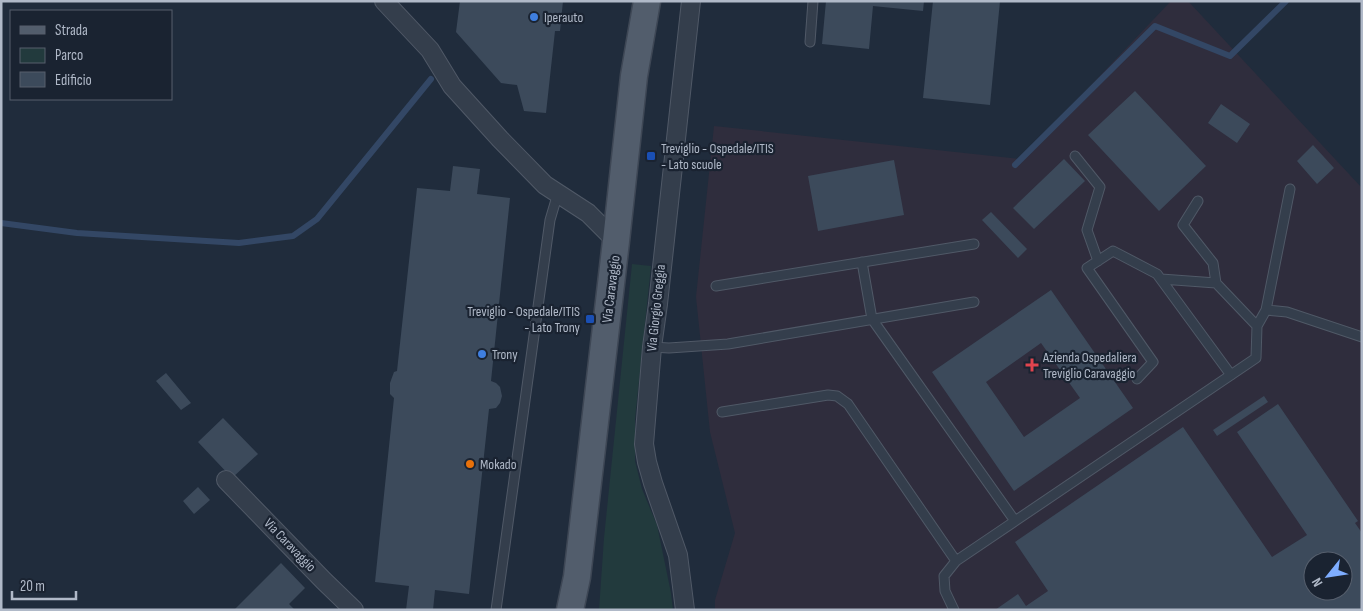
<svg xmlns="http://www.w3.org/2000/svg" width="1363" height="611" viewBox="0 0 1363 611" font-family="'Sofia Sans Condensed',sans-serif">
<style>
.medical{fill:#2f2d3d;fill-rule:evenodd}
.green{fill:#223a3d}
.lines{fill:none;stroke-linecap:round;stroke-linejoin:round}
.stream{stroke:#334765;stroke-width:6}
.building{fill:#3c4a5b;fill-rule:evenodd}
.lane-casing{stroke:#505967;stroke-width:11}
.street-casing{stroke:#505967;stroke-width:20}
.primary-casing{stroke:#3e4755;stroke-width:29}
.lane{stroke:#343e4c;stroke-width:9}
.street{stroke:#343e4c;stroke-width:18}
.primary{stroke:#525d6c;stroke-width:26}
.shop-dot{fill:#3f7fe0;stroke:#1a2331;stroke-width:2}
.transit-dot{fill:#1a4fb4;stroke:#1a2331;stroke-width:2}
.health-dot{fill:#e0444e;stroke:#1a2331;stroke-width:2}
.food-dot{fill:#e8710a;stroke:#1a2331;stroke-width:2}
.labels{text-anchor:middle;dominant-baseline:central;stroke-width:4.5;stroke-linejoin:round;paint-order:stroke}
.poi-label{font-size:14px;fill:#b0b9c8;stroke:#1a2331;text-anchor:start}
.street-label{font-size:14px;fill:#b0b9c8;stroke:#1a2331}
</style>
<rect width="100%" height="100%" fill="#202c3c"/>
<path class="medical" d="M1171 1H1188L1362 188V610H715V600L735 533 710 432 696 297 714 126 1021 159ZM1313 561H1343V591H1313Z"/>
<path class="green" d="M632 264 651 266 635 419V461L642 489 657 525 671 593 673 610H599L604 538Z"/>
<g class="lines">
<path class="stream" d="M1015 165 1155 26 1230 56 1286 1
M1 223 77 233 239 243 293 236 317 219 431 79"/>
</g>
<path class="building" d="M460 1H563L560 31H555L546 113 524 111 517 85 501 83 456 32Z
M826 1H924L923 11 873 6 869 49 822 44Z
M933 1H1000L990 105 923 98Z
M1135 91 1206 166 1159 211 1088 135Z
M1221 104 1250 124 1237 143 1208 123Z
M1313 145 1334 168 1317 184 1297 161Z
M1064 159 1085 181 1034 229 1013 208Z
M894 160 904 215 818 231 808 176Z
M453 166 480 169 477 194 510 198 491 381 496 383 500 387 502 396 500 403 496 408 489 409 469 594 435 590 433 610H406L409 586 375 582 394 398 390 394V383L394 372 397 371 417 188 450 191Z
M991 212 1027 249 1018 258 982 220Z
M1051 290 1133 408 1014 491 932 372ZM1041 343 1080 398 1024 437 986 382Z
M166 373 191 403 181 410 156 381Z
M1264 396 1268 402 1217 436 1213 430Z
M1278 404 1358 521 1355 523 1362 533V610H995L1018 594 1026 606 1048 591 1015 542 1183 427 1272 557 1307 535 1237 432ZM1313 561H1343V591H1313Z
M223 418 258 454 232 478 198 442Z
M198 487 210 500 194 514 183 501Z
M281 563 305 588 289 604 295 610H234Z"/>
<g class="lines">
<defs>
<path id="lane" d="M810 42 813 1
M1075 156 1100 187 1087 230 1098 261
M1198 201 1183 225 1213 263 1216 283
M862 262 872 319 1015 521
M1161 279 1216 283 1257 326
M716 286 974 244
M1266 310 1290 189
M652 347 669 348 728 344 974 302
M1137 379 1153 362 1087 268 1113 251 1157 274 1231 375
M722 412 828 395 837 396 848 404 956 561
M496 610 550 220 558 193
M954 610 945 591 944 576 956 561 1256 358 1257 326 1266 310 1287 312 1362 337"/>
<path id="street" d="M384 1 430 50 452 86 500 139 545 185 588 213 616 241
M226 480 324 581 354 610
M685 610 678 555 653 483 647 462 644 444 652 347 658 304 691 1"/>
<path id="primary" d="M570 610 577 577 616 241 634 76 647 1"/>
</defs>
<use href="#lane" class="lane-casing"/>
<use href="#street" class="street-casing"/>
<use href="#primary" class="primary-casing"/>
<use href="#lane" class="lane"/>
<use href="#street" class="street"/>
<use href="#primary" class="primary"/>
</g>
<g class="shop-dot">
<circle cx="534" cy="17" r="5"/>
<circle cx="482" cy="354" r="5"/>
</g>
<g class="transit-dot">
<rect x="646" y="151" width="10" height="10" rx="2.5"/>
<rect x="585" y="314" width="10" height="10" rx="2.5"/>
</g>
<path class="health-dot" d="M1029.5 357.5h5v5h5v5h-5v5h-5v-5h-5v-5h5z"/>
<circle class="food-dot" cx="470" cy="464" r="5"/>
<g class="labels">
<g class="poi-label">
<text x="544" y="17">Iperauto</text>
<text x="661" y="148">Treviglio - Ospedale/ITIS<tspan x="661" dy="16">- Lato scuole</tspan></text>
<text x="580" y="311" text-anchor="end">Treviglio - Ospedale/ITIS<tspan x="580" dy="16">- Lato Trony</tspan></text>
<text x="492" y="354">Trony</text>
<text x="1043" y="357">Azienda Ospedaliera<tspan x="1043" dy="16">Treviglio Caravaggio</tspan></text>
<text x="480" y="464">Mokado</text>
</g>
<g class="street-label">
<text transform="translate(611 289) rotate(-83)">Via Caravaggio</text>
<text transform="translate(656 308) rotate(-84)">Via Giorgio Greggia</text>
<text transform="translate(290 545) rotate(46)">Via Caravaggio</text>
</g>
</g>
<rect width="1363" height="611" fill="none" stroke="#b0b9c8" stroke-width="5"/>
<rect x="10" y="10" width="162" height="90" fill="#1a2331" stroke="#565f6d"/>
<rect x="20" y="26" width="25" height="8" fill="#525d6c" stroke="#565f6d"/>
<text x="55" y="35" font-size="15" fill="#b0b9c8">Strada</text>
<rect x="20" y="48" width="25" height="15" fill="#223a3d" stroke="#565f6d"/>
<text x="55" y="60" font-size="15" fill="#b0b9c8">Parco</text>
<rect x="20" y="72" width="25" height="15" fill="#3c4a5b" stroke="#565f6d"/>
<text x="55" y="85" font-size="15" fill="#b0b9c8">Edificio</text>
<g transform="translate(1328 576) rotate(240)"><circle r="24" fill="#1a2331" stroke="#565f6d"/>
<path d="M0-4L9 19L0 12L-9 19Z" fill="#7eadff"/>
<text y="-8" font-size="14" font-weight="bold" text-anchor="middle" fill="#b0b9c8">N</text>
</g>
<path d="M12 591v8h64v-8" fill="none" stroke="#b0b9c8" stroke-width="2.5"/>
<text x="20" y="591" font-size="15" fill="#b0b9c8" stroke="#1a2331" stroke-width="4" paint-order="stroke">20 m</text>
</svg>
